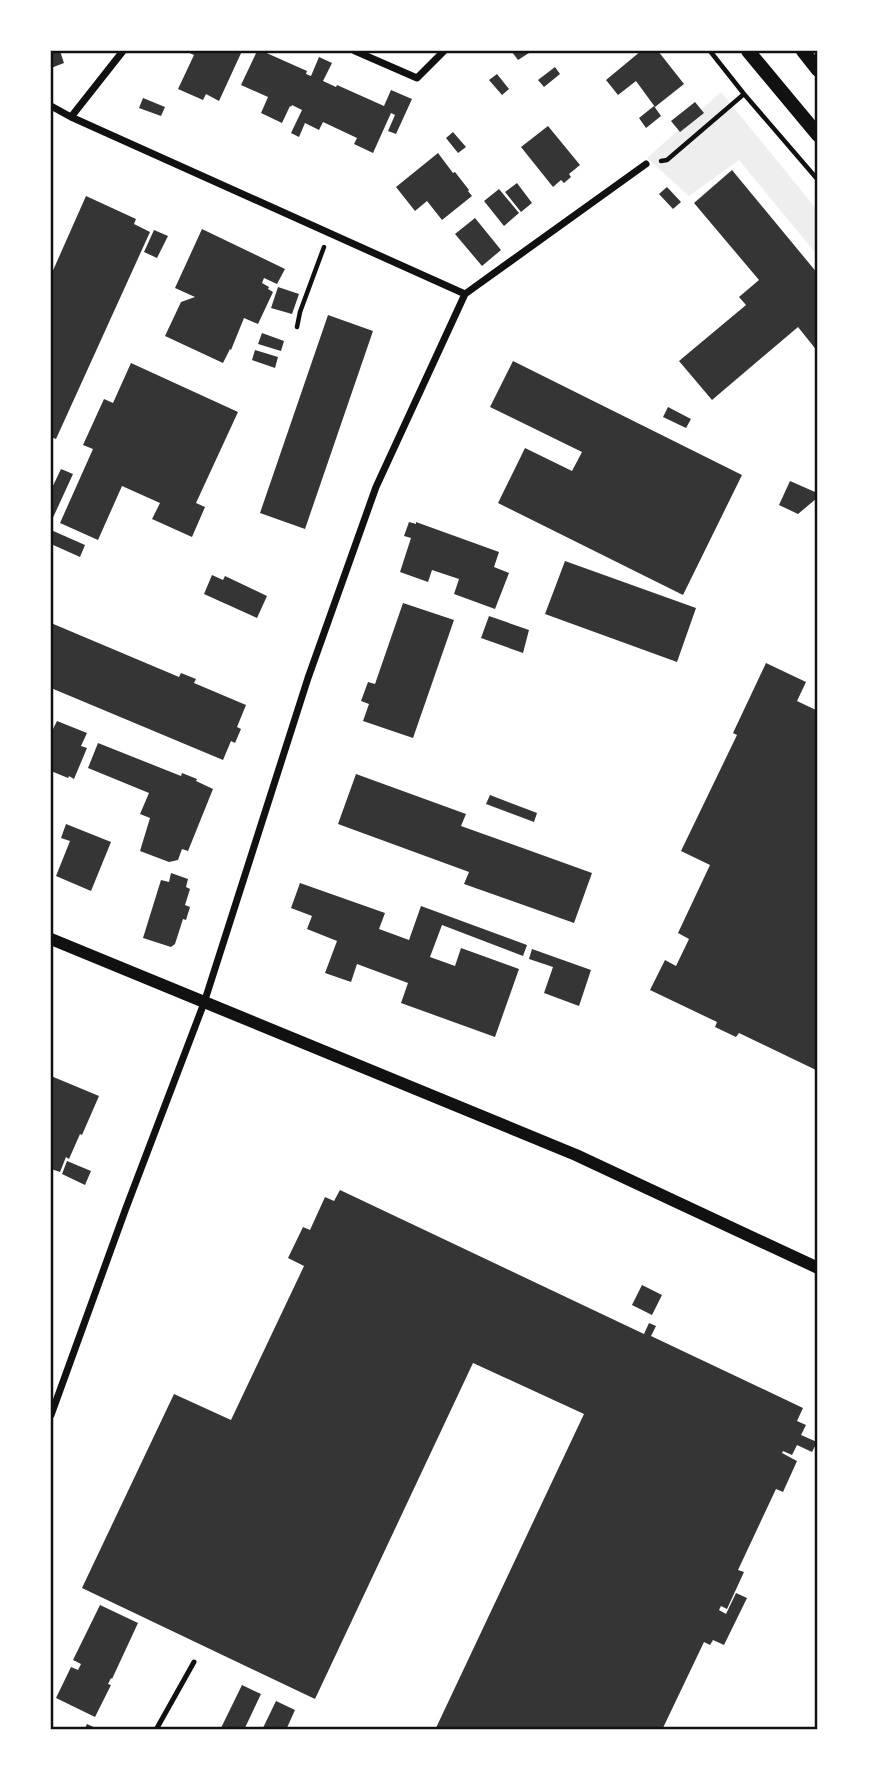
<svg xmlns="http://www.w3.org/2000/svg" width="869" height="1781" viewBox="0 0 869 1781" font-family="'Noto Sans',sans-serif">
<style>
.green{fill:#eee}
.building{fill:#353535}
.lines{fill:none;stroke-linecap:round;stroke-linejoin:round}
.path{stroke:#111;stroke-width:4.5}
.service{stroke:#111;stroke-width:5}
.minor{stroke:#111;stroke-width:7}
.tertiary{stroke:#111;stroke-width:12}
.secondary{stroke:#111;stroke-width:14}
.neatline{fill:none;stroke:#111;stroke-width:2.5}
</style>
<rect width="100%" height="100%" fill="#fff"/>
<path class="green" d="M721 92 818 211V256L739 160 689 196 647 158Z"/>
<path class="building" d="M56 51H60L64 63 51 68V52Z
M185 51H242L219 101 206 94 203 100 178 89 194 55Z
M257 51H262L307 71 306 74 311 76 319 57 332 63 323 81 336 87 337 85 384 106 391 90 412 99 396 134 388 131 395 115 391 113 373 153 354 144 357 138 323 122 319 130 305 123 299 137 291 133 302 110 292 105 291 107 290 106 282 123 261 113 268 97 241 85Z
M514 51H532L518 60 512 52Z
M641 51H658L684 84 655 107 636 81 618 95 606 80Z
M555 67 560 74 544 87 538 80Z
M497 74 509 89 502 95 489 80Z
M143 98 165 107 161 116 139 108Z
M695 102 704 113 680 132 671 121Z
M654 106 661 116 646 128 639 118Z
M548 126 580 165 569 174 571 177 564 183 561 180 553 187 521 147Z
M453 132 466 147 458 153 446 138Z
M438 153 453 173 455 172 469 190 468 191 472 196 442 220 427 201 415 211 396 187Z
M732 170 818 274V352L798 327 712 400 679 361 746 305 739 297 759 280 694 203Z
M517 183 532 203 521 212 505 192Z
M667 187 681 202 673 209 659 194Z
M499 189 519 213 504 226 484 201Z
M86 196 136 219 134 224 150 232 56 439 51 437V275Z
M475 218 501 250 482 266 455 234Z
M202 229 285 269 277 284 264 278 262 283 269 287 268 289 273 292 258 324 244 318 231 350 230 349 223 363 165 336 181 302 195 297 175 288Z
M154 230 168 236 157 258 144 252Z
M278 287 299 294 292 314 271 308Z
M328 315 373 331 305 529 260 513Z
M262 333 284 341 281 351 258 344Z
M255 350 278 357 275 368 252 360Z
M513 361 742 475 683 595 498 503 525 448 572 471 582 452 490 407Z
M131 363 238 412 196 503 205 507 192 537 152 519 160 503 122 486 98 540 60 523 93 449 83 445 104 399 113 403Z
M668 407 691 419 686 428 663 417Z
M61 469 73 474 51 522V490Z
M790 481 815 492 817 498 798 514 779 505Z
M409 522 416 524V522L499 552 494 567 509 573 495 609 454 594 459 579 432 570 428 582 400 572 411 538 404 536Z
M51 530 85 545 80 557 51 544Z
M565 561 696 608 677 662 545 614Z
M212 575 223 580 225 576 267 596 257 618 204 594Z
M403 603 454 620 413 738 363 721 369 704 361 701 368 682 375 684Z
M489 616 529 630 523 653 481 638Z
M51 623 179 677 181 673 196 679 194 683 246 705 237 727 241 729 235 743 231 741 223 760 51 688Z
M766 663 806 682 797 701 818 711V1071L739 1033 736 1037 715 1027 717 1022 650 990 665 960 676 966 689 939 678 933 710 865 681 851 737 735 733 733Z
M57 721 87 733 81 746 87 748 74 779 69 776 68 778 51 771V733Z
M98 743 181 776 182 773 197 779 196 781 213 789 188 851 182 849 178 860 169 862 140 851 150 818 140 814 149 793 88 768Z
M356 774 466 814 461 826 592 873 574 923 464 884 469 872 338 824Z
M490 795 537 813 534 822 486 804Z
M66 824 111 842 91 891 56 876 70 841 61 838Z
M171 873 188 879 186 887 190 889 185 905 190 907 186 920 183 919 175 944 171 947 143 938 161 880 169 882Z
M300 883 385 913 379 929 409 940 421 906 527 945 523 956 442 925 430 957 455 966 461 948 519 969 495 1037 401 1003 408 983 357 964 351 982 325 973 337 941 307 929 312 916 291 908Z
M532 949 591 970 579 1006 544 993 553 967 529 959Z
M51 1076 99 1096 82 1135 80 1134 69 1159 66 1157 60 1172 51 1169Z
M67 1161 91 1171 85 1185 62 1174Z
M340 1190 644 1334 649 1323 656 1326 651 1336 803 1408 797 1421 806 1425 801 1435 817 1442 812 1452 797 1445 792 1455 783 1451 782 1453 797 1461 783 1492 776 1489 738 1570 744 1572 727 1609 721 1606 719 1610 726 1614 736 1593 747 1598 724 1645 713 1640 710 1645 704 1642 662 1730H435L584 1414 473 1363 315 1699 82 1588 174 1394 231 1420 304 1266 288 1258 303 1227 310 1230 325 1197 334 1201Z
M642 1285 662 1295 652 1315 632 1305Z
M100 1605 138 1623 112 1679 111 1678 108 1684 111 1685 95 1717 56 1698 71 1667 78 1670 81 1664 73 1660Z
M242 1685 261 1694 244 1730H220Z
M276 1701 295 1710 286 1730H262Z
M87 1724 100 1730H84Z"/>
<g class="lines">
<path class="path" d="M710 51 744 94 818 180
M661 161 667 160 744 94
M297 327 300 312 324 247"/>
<path class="service" d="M161 1730 157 1728 194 1662"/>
<path class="minor" d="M355 51 417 78 444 51
M51 106 71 117 465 294
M71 117 123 51
M51 1415 126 1208 204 1003 308 678 376 487 465 294 646 164"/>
<path class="tertiary" d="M51 939 576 1155 818 1268"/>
<path class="secondary" d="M748 51 818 135
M803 51 818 70"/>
</g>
<rect width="869" height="1781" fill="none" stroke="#ffffff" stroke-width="105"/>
<rect x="52" y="52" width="764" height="1676" class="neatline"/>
</svg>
